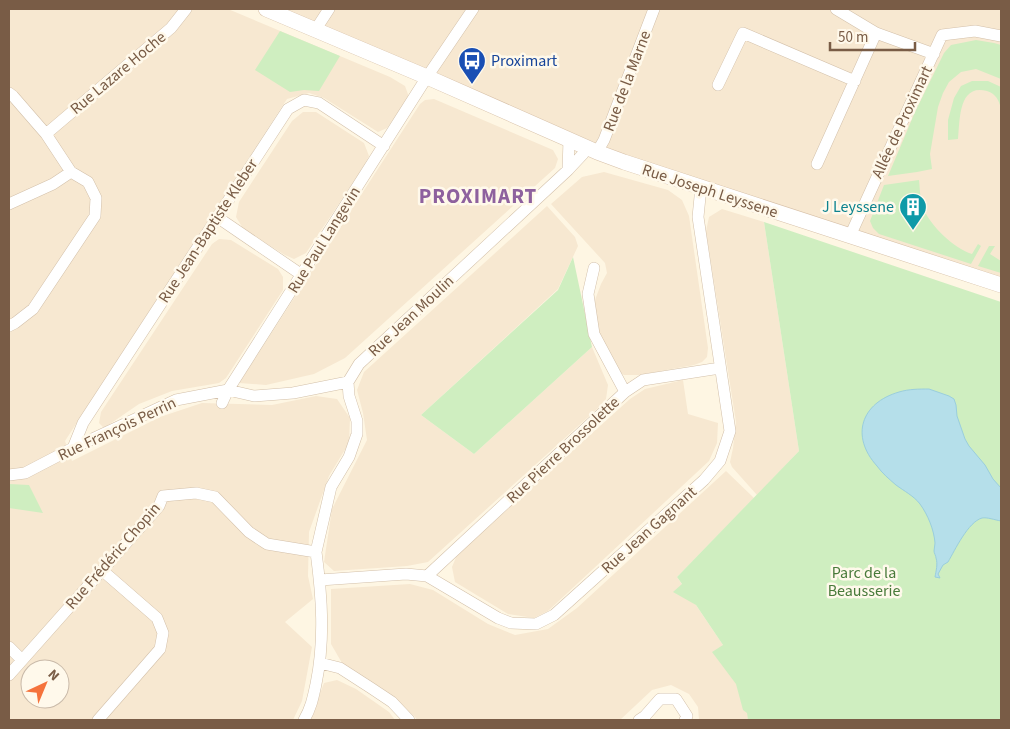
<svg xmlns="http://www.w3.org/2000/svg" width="1010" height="729" viewBox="0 0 1010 729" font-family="'Source Sans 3',sans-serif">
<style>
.residential{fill:#f7e8d1;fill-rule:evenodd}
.green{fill:#cfeec0}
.water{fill:#b5dfea;stroke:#9acedd}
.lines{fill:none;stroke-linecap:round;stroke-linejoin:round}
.street-casing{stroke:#d3c0aa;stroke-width:12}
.secondary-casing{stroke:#d7c0a8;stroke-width:16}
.street{stroke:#fff;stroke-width:11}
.secondary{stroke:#fff;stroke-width:15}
.labels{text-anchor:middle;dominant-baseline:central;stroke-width:5;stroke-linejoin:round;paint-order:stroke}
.transit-label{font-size:16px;fill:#164399;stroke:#fff9eb;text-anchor:start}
.street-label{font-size:16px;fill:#795c46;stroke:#fff9eb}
.culture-label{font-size:16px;fill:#0d838f;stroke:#fff9eb;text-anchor:end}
.park-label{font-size:16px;fill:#487a3a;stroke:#fff9eb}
.district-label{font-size:21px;font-weight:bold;letter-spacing:1px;fill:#8e619e;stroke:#fff9eb}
</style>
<rect width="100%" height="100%" fill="#fef6e3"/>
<path class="residential" d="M9 9H228L390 77 405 86 409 97 387 128 378 132 324 98 309 93 287 99 65 441 72 461 160 417 202 403 272 405 316 396 337 399 350 418 349 443 329 476 309 532 308 576 313 599 285 622 312 647 302 701 293 720H9ZM30 669H60V699H30Z
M285 9H1001V277L636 160Z
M434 99 553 150 558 159 555 168 345 358 314 374 266 385 239 383 420 104 425 100Z
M303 112H316L364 143 369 156 362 169 306 253 294 259 285 255 244 230 236 217 239 202 292 121Z
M604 172 668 190 682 200 689 216 708 348 707 357 702 362 694 365 639 375H624L615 369 597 333 595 300 601 284 607 273 605 263 551 204 582 177Z
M547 206 575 237 578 246 558 289 421 415 474 454 592 347 608 385 606 399 597 409 428 562 407 566 334 571 324 562 332 509 367 440 363 413 357 390 364 372Z
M722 209 764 222 799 451 757 495 732 467 730 462 733 448 736 422 706 231 709 217Z
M219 239 231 240 278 269 283 277V290L226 378 219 383 172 391 139 404 104 428 99 423 101 412 212 244Z
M683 380 688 414 718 423 717 443 709 461 548 611 534 618 508 614 455 582 452 567 457 555 630 399 645 389Z
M726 471 754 498 677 577 746 679 748 720H699L698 707 689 694 671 685 652 690 620 720H417L415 717 384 690 342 663 331 644V589L410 584 433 590 488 624 515 635 548 629 577 608Z
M337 680 356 689 389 712 395 720H310L324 683Z"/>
<path class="green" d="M280 31 340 56 319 91 304 90 290 92 255 70Z
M976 40 994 43 1001 45V79L976 69 961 72 949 82 943 93 938 107 930 154 932 169 917 172 888 176 915 112 944 53 951 45Z
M972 81H988L1001 87V109C999 100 996 94 987 91 958 83 960 121 958 139L948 140V120L954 98 961 86Z
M919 180C920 189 920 199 923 208 931 226 953 248 972 254L978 244 981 246 971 264 879 234 873 228 870 221 884 185Z
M764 222 1001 302V720H748L747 713 743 710 736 684 712 652 723 645 696 605 673 592 682 584 677 577 799 451Z
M989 246H995L990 254 1001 261V273L978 266Z
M573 257 592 347 474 454 421 415 558 290Z
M9 484 29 485 43 513 9 508Z"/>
<path class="water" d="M929 389 949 396 954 399 956 405 957 416 965 439 969 446 985 465 993 479 1001 488V521C995 520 987 517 982 518 968 522 955 550 948 562L943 565 938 574 940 578 935 577C936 571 938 564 936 558 936 556 934 553 934 551 934 548 935 546 935 543 934 530 928 515 920 504 914 496 904 491 896 485 889 479 882 473 877 466 850 436 861 403 899 392 909 389 919 389 929 389Z"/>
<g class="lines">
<defs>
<path id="street" d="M836 9 876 33 934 54
M316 29 329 9
M718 85 743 33 855 81
M9 93 13 96 46 134 71 172 88 182 96 198 95 216 33 309 15 323 9 326
M46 134 171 28 186 9
M569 140 568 170 583 154 587 147
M597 152 604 140 654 9
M817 164 876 33
M9 204 53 184 71 172
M217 217 302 275
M850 236 942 35 975 31 1001 36
M594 268 588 294 594 334 625 392
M222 403 228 390 427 77 473 9
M73 448 83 423 288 109 304 100 319 103 384 146
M9 475 25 473 73 448 176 400 228 390 254 396 293 393 348 382 359 364 568 170
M316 552 331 487 349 457 357 434V421L349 396 348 382
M427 576 625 392 643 380 720 368
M320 580 406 574 427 576 498 618 511 623 536 624 554 615 704 480 720 461 730 431 698 217 701 187
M9 647 22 660
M320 663 340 668 371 688 392 702 409 720
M9 675 159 506 163 496 196 493 215 497 249 532 267 544 316 552C322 597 325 640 316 684 313 698 311 708 304 720
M98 720 160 649 163 633 157 618 103 571
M639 720 645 716 660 699H676L687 716 685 720"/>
<path id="secondary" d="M266 9 427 77 597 152 624 162 1001 285"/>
</defs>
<use href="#street" class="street-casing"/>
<use href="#secondary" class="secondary-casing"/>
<use href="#street" class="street"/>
<use href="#secondary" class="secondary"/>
</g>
<defs>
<symbol id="bus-pin" viewBox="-11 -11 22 30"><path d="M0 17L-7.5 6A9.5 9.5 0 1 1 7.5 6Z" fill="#1a4fb4" stroke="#fff9eb"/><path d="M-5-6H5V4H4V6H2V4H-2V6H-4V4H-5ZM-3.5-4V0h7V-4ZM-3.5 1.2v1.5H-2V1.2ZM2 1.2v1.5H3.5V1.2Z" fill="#fff"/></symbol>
<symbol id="building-pin" viewBox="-11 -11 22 30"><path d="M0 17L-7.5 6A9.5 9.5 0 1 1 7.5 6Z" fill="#0f9aa8" stroke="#fff9eb"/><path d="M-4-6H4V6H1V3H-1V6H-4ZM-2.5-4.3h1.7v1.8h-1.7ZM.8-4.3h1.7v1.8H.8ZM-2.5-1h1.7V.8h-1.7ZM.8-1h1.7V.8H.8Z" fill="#fff"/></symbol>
</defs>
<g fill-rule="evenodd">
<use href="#bus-pin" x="456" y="45" width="32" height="43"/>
<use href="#building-pin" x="897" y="191" width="32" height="43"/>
</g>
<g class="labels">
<g class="transit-label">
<text x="491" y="61">Proximart</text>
</g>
<g class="street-label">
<text transform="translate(118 73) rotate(-40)">Rue Lazare Hoche</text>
<text transform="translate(627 81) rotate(-69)">Rue de la Marne</text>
<text transform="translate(902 122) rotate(-65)">Allée de Proximart</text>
<text transform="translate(710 191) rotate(18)">Rue Joseph Leyssene</text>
<text transform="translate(208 231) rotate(-57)">Rue Jean-Baptiste Kleber</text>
<text transform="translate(324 240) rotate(-58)">Rue Paul Langevin</text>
<text transform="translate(411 316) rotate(-43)">Rue Jean Moulin</text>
<text transform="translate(117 429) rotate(-25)">Rue François Perrin</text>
<text transform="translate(563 450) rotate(-43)">Rue Pierre Brossolette</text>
<text transform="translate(649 530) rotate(-42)">Rue Jean Gagnant</text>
<text transform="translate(113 556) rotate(-49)">Rue Frédéric Chopin</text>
</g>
<g class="culture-label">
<text x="894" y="207">J Leyssene</text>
</g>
<g class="park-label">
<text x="864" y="573">Parc de la<tspan x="864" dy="18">Beausserie</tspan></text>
</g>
<g class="district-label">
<text x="478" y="196">PROXIMART</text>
</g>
</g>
<rect width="1010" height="729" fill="none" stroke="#795c46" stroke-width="20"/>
<g transform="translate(45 684) rotate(44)"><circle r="24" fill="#fff9eb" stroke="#c9baa9"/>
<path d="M0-4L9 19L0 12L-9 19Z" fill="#f5733c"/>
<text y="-8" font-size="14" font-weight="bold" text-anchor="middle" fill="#795c46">N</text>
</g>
<path d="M830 42v8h85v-8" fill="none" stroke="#795c46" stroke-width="2.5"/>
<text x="838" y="42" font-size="15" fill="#795c46" stroke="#fff9eb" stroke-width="4" paint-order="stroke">50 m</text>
</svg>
